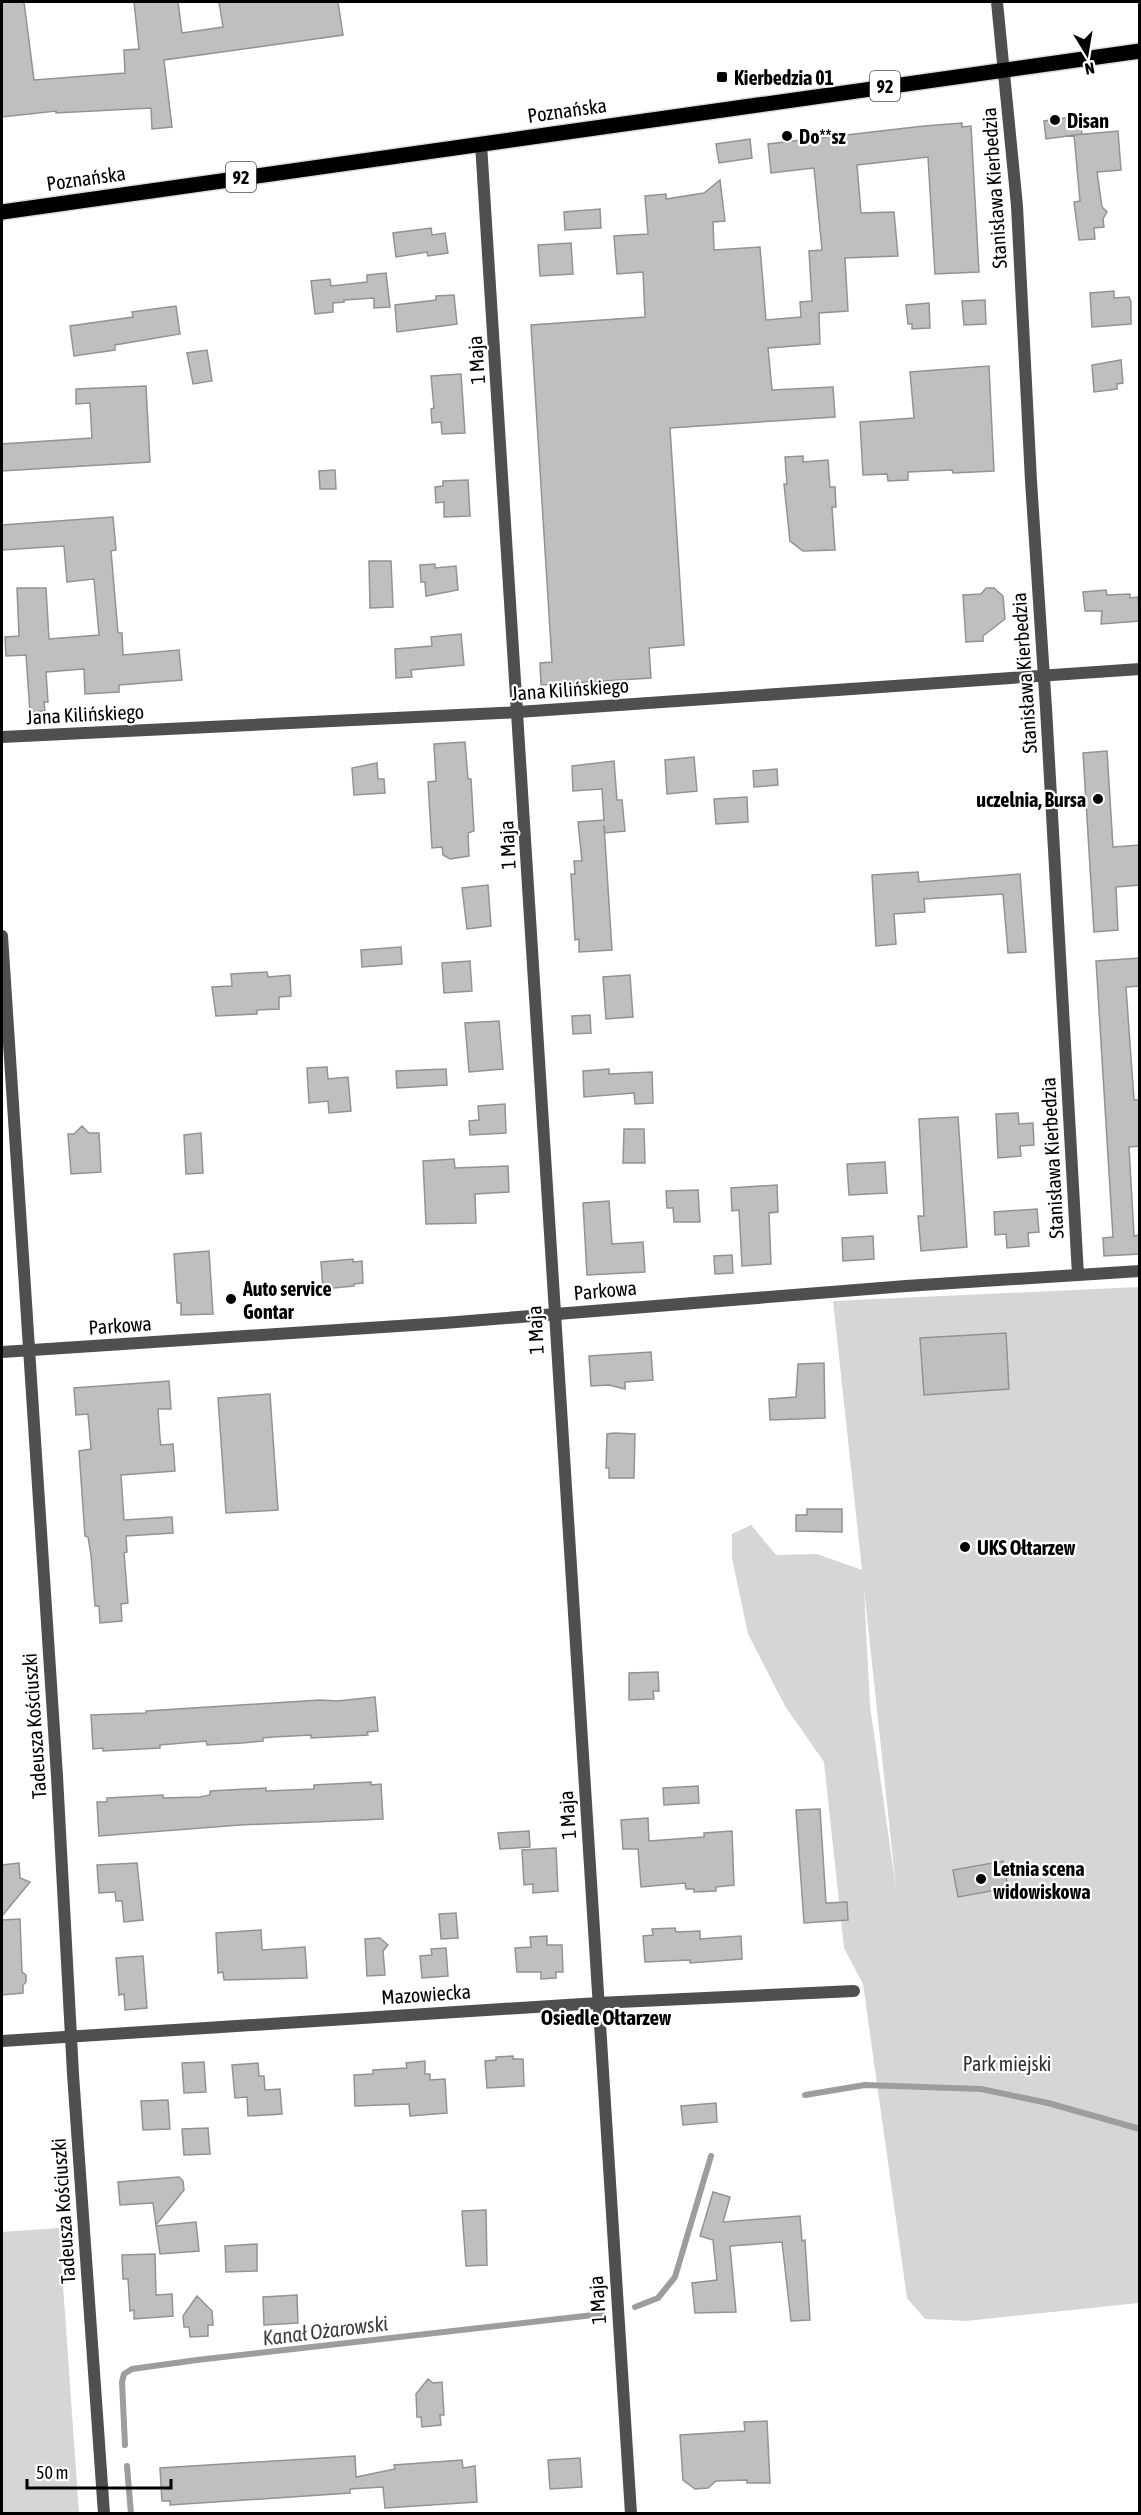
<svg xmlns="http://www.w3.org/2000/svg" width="1141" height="2515" viewBox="0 0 1141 2515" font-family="'Asap Condensed',sans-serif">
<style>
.green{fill:#d6d6d6;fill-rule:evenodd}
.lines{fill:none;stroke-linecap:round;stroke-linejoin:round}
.stream{stroke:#9d9d9d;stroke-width:6}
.building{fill:#bfbfbf;stroke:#939393;stroke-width:1.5}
.primary-casing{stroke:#dbdbdb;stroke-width:18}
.street{stroke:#4f4f4f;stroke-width:12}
.primary{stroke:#000;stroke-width:15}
.poi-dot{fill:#000;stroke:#fff;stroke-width:2}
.labels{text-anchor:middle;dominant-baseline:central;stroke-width:4.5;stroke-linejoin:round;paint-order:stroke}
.shield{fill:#fff;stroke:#4c4c4c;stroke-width:1.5}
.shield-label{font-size:18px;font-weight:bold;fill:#000}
.poi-label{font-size:20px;font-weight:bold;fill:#000;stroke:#fff;text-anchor:start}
.street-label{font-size:20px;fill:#000;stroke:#fff}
.park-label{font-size:20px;fill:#2d2d2d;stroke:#fff}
.neighbourhood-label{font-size:21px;font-weight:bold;fill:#000;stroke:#fff}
.water-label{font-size:21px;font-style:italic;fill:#3e3e3e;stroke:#fff}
</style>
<rect width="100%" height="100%" fill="#fff"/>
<path class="green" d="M1139 1287V2303L966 2321 925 2319 907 2298 863 1984 844 1948 824 1762 785 1706 748 1634 732 1558V1534L751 1525 776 1555 817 1554 862 1570 833 1301ZM864 1589 896 1888 870 1706Z
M59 2228 79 2513H2V2232Z"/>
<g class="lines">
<path class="stream" d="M805 2095 865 2085 981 2089 1048 2103 1140 2129
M635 2307 658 2298 675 2277 711 2156
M125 2445 122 2382 124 2374 132 2369 197 2360 602 2314
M127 2466 131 2514"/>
</g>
<path class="building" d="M2 2H24L34 80 125 73 124 50 139 49 134 2H178L182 33 223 27 219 2H338L343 35 164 60 172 127 152 129 151 108 56 113V111L2 117Z
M1079 116 1082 134 1046 139 1044 121Z
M962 123V127L971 126 979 272 935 274 928 157 857 165 861 213 894 212 898 256 845 258 848 311 819 313 820 344 768 348 772 390 833 387 835 417 670 428 684 645 649 648 651 678 541 685 540 663 552 662 531 325 645 317 643 272 617 274 614 236 648 234 645 196 666 194V199L704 193 720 180 725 221 713 222 714 250 760 247 766 320 801 317 800 302 812 301 809 251 822 250 814 168 771 173 768 144 924 126Z
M1118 131 1121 170 1097 172 1102 207 1107 212 1103 219 1104 227 1094 228 1095 239 1079 240 1074 202 1080 201 1074 135Z
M750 139 752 158 719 163 716 144Z
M600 209 601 228 565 230 564 212Z
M431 228 432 235 445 233 448 253 428 256 427 252 396 257 393 233Z
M571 243 573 274 540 276 538 245Z
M386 273 390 307 374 308V298L344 300V302L333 303V312L315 314 311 281 330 279 331 286 367 282V275Z
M1114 291V298L1129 297 1131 302V324L1092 327 1090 293Z
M454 295 457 324 397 332 395 305 436 300V296Z
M985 300 986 324 964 325 962 301Z
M929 303 930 328 912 329V324H908L906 305Z
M176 306 180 334 115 345V350L74 356 70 326 133 317 132 312Z
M207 350 212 381 193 384 187 353Z
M1121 360 1123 383 1117 384V389L1094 392 1092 365Z
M989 366 994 471 953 473 952 470 908 472V480L888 481 887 474 863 475 860 422 914 418 910 372Z
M461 374 465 433 442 434 441 422 432 423 431 409 434 408 431 376Z
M146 386 150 462 2 471V444L92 438 90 403 76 404V389Z
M803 456V462L828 460 830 487H835L836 507H832L835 550 803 551 790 541 784 484H787L785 457Z
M335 470 336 489H320L319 471Z
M468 480 470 516 444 517V502L436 503 435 487 443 486V481Z
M113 517 116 550 111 551 118 633H122L123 655 179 650 182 680 119 685V692L85 694 84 669 46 672 48 702H44L45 711 30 712 26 655 6 656 5 637 19 636 17 588H46L49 639 99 635 94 579 67 582 64 546 2 550V525Z
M369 561H391L393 607 370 608Z
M435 564V568L456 566 458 590 426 596 425 582H421L420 565Z
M986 588H994L1003 596 1005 619 983 636V641L966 642 963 595 981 594Z
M1106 590 1107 595 1130 594V598L1138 597 1140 621 1101 624 1102 611H1085L1083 592Z
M461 634 464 665 411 670 412 677 396 678 395 649 432 646 431 637Z
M465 742 468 779H471L474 831 468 833 469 856 450 859 443 855 442 847 432 848 428 782 436 781 434 744Z
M1107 751 1113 847 1140 845V885L1116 887 1118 930 1094 932 1083 753Z
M694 757 697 791 667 794 665 760Z
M614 761 617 800H622L625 831 605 833 604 825 612 950 579 952V939L575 940 571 874H575L574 861H582L578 822 604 820 602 789 573 791 572 766Z
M377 763 378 779H384L385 793 354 795 352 768Z
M777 769 778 785 754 787 753 771Z
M747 797 748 822 716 824 714 799Z
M918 872 919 882 1020 874 1026 952 1008 953 1003 894 924 899 925 912 894 914 896 944 876 946 872 875Z
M488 885 491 926 467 929 462 888Z
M401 947 402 964 362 967 361 950Z
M1140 958V986L1126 987 1134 1100H1140V1146L1129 1147 1134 1236 1140 1235V1254L1104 1256 1103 1238 1113 1237 1096 961Z
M470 961 472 991 444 993 442 963Z
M267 972 268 977 290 975 291 996 279 997V1009L257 1010V1014L216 1016 212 987 232 986 231 974Z
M630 975 633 1017 606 1019 603 977Z
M590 1015 591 1033 573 1034 572 1016Z
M499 1021 503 1069 469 1072 465 1023Z
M327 1067 328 1079 348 1077 351 1111 329 1113 328 1101 309 1103 307 1068Z
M446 1069 447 1085 397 1088 396 1071Z
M609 1069V1074L652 1072 653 1103 635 1104 634 1093 584 1097 583 1071Z
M505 1104 506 1133 470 1135 469 1121 479 1120 478 1106Z
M1018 1113 1019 1124 1033 1123 1034 1145 1020 1146 1021 1156 998 1158 996 1114Z
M958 1117 967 1247 921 1251 918 1216H924L919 1119Z
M82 1126 89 1133H99L101 1172 71 1174 68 1134H74Z
M624 1129H644L645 1163H623Z
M201 1133 203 1173 186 1174 184 1135Z
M454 1159 455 1168 508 1166 509 1192 475 1194 476 1223 426 1224 423 1161Z
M885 1162 887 1193 849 1195 847 1164Z
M777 1185 778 1212 769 1213 771 1264 742 1266 739 1210 732 1211 731 1188Z
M698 1190 700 1222H674L673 1208H667L666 1191Z
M609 1201 612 1244 643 1242 645 1272 587 1275 583 1203Z
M1037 1209 1039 1232 1028 1233 1029 1246 1007 1248 1006 1234 995 1235 994 1212Z
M873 1236 874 1259 843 1261 842 1238Z
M209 1251 213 1314 181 1315V1303H177L174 1254Z
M732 1255 733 1273 715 1274 714 1256Z
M353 1259V1262L362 1261 363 1283 354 1284V1286L323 1289 321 1262Z
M1006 1333 1009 1389 924 1395 920 1338Z
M651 1352 653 1380 625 1382V1389L609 1385 591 1386 589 1356Z
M824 1363 825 1418 770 1420 769 1399 796 1397 798 1364Z
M169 1381 171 1409H158L160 1439 161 1445 173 1444 175 1471 121 1475 124 1520 172 1517 173 1533 126 1536 127 1552 124 1553 128 1603 121 1604 122 1621 100 1623 99 1606H95L91 1555 88 1537 85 1536 79 1451 91 1449 88 1414 76 1415 74 1388Z
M270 1394 278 1510 226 1513 218 1398Z
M614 1433 635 1434 634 1478H609V1468H606L607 1434Z
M807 1509H842V1532L796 1531V1515H807Z
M658 1672 659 1691H653L654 1699 629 1700V1673Z
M375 1697 378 1731 367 1732 368 1735 311 1738V1735L273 1737 263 1738V1741L242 1743 207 1745 206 1741 160 1745V1748L103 1751V1748L93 1749 91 1715 146 1713V1711L320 1700 337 1701Z
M371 1782V1785L381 1784 383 1819 240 1825 99 1836 97 1802H107V1798L163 1795V1798L200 1797 210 1795V1791L266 1788V1791L291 1790 314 1789V1785Z
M698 1786 699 1803 664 1805 663 1788Z
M820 1809 826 1903 847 1902 848 1920 804 1923 796 1810Z
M648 1818 649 1841 704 1837V1833L732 1831 734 1885 716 1887V1891L694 1892V1889H686L685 1883 641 1887 638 1849H623L621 1820Z
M529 1831 530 1847 500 1849 498 1833Z
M556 1848 558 1891 533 1893V1884L524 1885 522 1850Z
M1003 1861 1008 1888 958 1897 953 1870Z
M19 1863 20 1878 30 1882 2 1916V1865Z
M137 1863 143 1920 124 1922 122 1901H116L115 1892 99 1893 97 1865Z
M456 1913 458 1938 441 1939 439 1914Z
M20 1919 22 1972 26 1975V1982L23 1985V1993L2 1995V1920Z
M675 1928 676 1932 700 1931V1939L741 1936 742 1959 690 1963V1960L645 1962 643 1936 653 1935 652 1929Z
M261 1930 262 1950 305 1947 307 1978 224 1980 223 1972 218 1973 216 1933Z
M547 1936V1945H562L563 1972H556V1978L541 1979V1972H517L515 1948 531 1947 530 1937Z
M380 1938 388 1945 383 1951 385 1975 367 1976 365 1939Z
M446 1948 448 1976 422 1978 420 1956 432 1955 431 1949Z
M143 1956 147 2008 125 2010 124 1994 119 1995 116 1958Z
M513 2056V2059H523L524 2086 487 2088 485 2061 496 2060V2057Z
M425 2061V2074H430V2080L445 2079 447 2113 410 2116 409 2104 355 2106 354 2075 373 2074V2070L407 2068 406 2063Z
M204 2062 206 2092 184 2093 182 2063Z
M258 2063 259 2076H264L265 2090 280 2089 282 2114 248 2116 247 2097 235 2098 232 2065Z
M168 2100 170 2129 143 2130 141 2101Z
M716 2103 717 2122 683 2125 681 2106Z
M208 2128 210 2154 184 2155 182 2129Z
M179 2177 183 2181 184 2190 156 2225 153 2203 120 2205 118 2182Z
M713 2192 730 2197 723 2222 800 2216 802 2241 805 2240 810 2320 791 2321 782 2242 730 2246 736 2312 695 2313 692 2283 717 2280 713 2240 700 2236Z
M486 2210 487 2265 466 2266 462 2211Z
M196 2222 199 2251 160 2254 156 2226Z
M257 2244V2271L226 2272 225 2246Z
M155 2254 156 2295 172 2294 173 2316 134 2319V2310L130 2311 128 2279H123L122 2255Z
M297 2295 298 2323 264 2325 263 2297Z
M197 2296 212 2311 213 2325H208V2336L190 2337 189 2327H184L183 2316Z
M428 2379 433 2383 442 2382 444 2415H440L441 2425 422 2427 421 2417H417L416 2394Z
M767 2421 770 2483H747V2480L716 2481 708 2488 695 2489 683 2480 680 2435 745 2431 744 2422Z
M355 2456 356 2477 395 2469 394 2465 462 2460 463 2468 475 2466 477 2502 385 2508 383 2487 350 2489V2493L170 2505V2501H162L160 2468Z
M580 2458 582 2487 550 2489 548 2460Z"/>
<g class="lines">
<defs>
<path id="primary" d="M2 212 1140 51"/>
</defs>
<use href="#primary" class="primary-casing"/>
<path class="street" d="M997 2 1017 206 1031 481 1046 708 1078 1275
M481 144 631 2514
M2 737 518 712 1140 669
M2 936 57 1776 73 2074 104 2514
M2 1352 444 1323 906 1286 1140 1271
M2 2041 598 2003 854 1991"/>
<use href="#primary" class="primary"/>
</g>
<g class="poi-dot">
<rect x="716" y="71" width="12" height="12" rx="3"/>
<circle cx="1055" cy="120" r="6"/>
<circle cx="787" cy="136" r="6"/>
<circle cx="1098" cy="799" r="6"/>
<circle cx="231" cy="1299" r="6"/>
<circle cx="965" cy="1547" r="6"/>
<circle cx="981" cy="1879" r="6"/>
</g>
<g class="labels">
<g class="shield">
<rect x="870" y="71" width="30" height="30" rx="4.5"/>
<rect x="226" y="162" width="30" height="30" rx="4.5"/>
</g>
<g class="shield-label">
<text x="885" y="86">92</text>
<text x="241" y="177">92</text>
</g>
<g class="poi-label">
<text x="734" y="77">Kierbedzia 01</text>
<text x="1067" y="120">Disan</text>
<text x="799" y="136">Do**sz</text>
<text x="1086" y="799" text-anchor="end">uczelnia, Bursa</text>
<text x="243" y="1288">Auto service<tspan x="243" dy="23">Gontar</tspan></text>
<text x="977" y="1547">UKS Ołtarzew</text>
<text x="993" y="1868">Letnia scena<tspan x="993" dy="23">widowiskowa</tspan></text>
</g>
<g class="street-label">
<text transform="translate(567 110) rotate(-8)">Poznańska</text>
<text transform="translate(86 178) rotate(-8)">Poznańska</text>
<text transform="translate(994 188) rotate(-94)">Stanisława Kierbedzia</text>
<text transform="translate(476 360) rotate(-94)">1 Maja</text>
<text transform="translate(1024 673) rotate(-94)">Stanisława Kierbedzia</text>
<text transform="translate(570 689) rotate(-4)">Jana Kilińskiego</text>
<text transform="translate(85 714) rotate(-3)">Jana Kilińskiego</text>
<text transform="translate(507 845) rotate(-93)">1 Maja</text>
<text transform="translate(1052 1158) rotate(-93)">Stanisława Kierbedzia</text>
<text transform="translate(605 1290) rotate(-5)">Parkowa</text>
<text transform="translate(120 1325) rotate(-4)">Parkowa</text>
<text transform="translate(535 1330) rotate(-93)">1 Maja</text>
<text transform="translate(34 1726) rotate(-94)">Tadeusza Kościuszki</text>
<text transform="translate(567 1815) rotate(-94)">1 Maja</text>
<text transform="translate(426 1994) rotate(-4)">Mazowiecka</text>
<text transform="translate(63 2211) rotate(-94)">Tadeusza Kościuszki</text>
<text transform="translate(597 2300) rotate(-94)">1 Maja</text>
</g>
<g class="park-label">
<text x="1007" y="2063">Park miejski</text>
</g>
<g class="neighbourhood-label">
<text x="606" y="2017">Osiedle Ołtarzew</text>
</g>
<g class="water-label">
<text transform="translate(325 2330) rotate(-7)">Kanał Ożarowski</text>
</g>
</g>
<rect width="1141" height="2515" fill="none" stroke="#000000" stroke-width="6"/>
<g transform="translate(1087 54) rotate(169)" stroke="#ffffff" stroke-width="4.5" paint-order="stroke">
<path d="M0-4.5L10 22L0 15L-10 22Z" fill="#000000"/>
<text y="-9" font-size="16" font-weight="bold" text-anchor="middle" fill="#000000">N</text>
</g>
<path d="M27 2479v9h144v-9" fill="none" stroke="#000000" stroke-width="3"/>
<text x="36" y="2479" font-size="18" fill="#000000" stroke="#ffffff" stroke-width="4.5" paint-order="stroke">50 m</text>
</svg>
